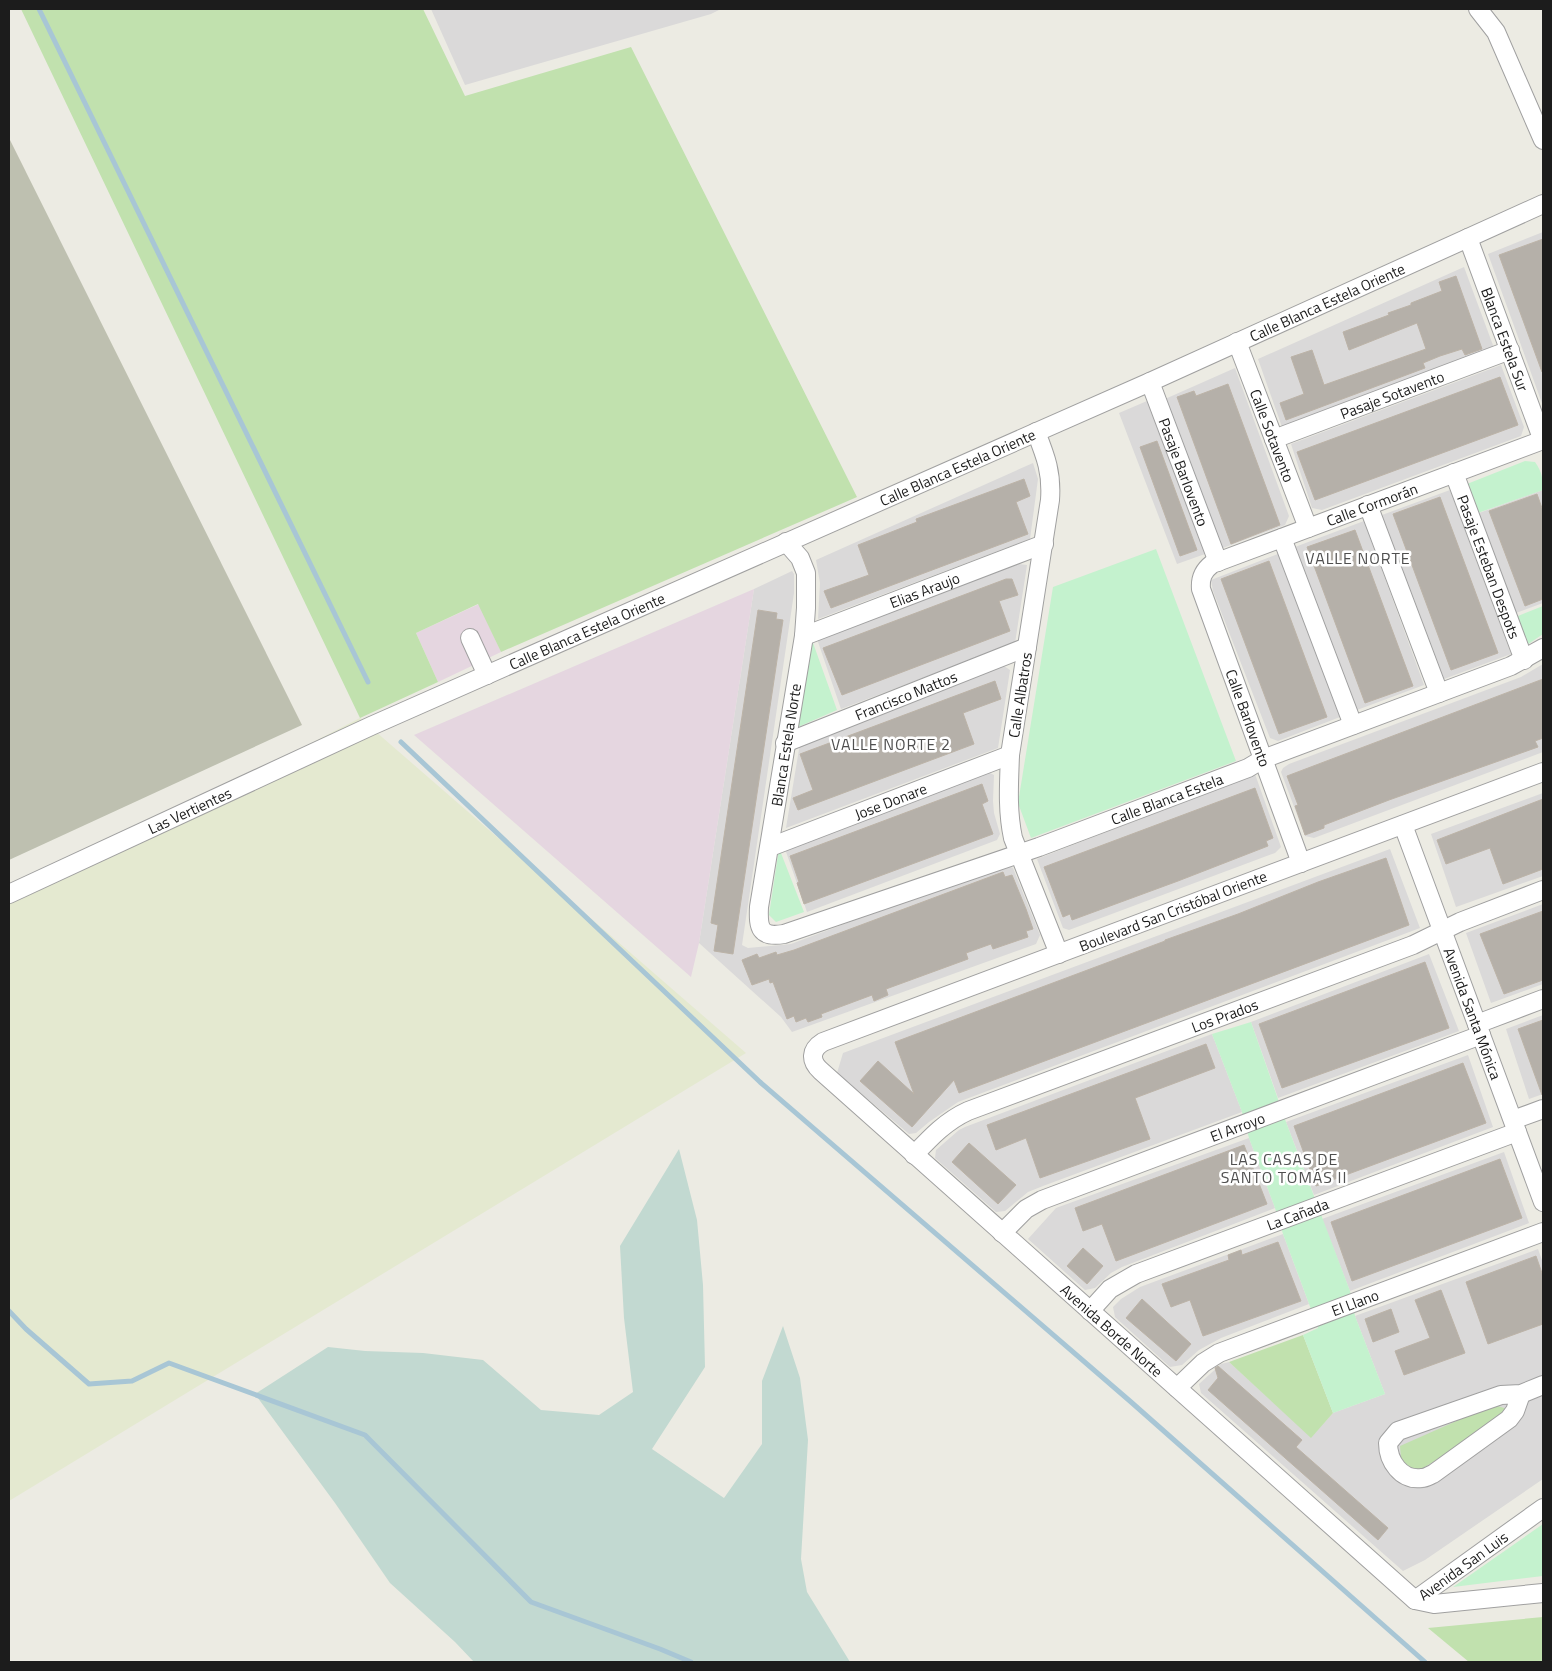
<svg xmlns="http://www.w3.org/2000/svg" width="1552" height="1671" viewBox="0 0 1552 1671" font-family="'Titillium Web',sans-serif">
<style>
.residential{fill:#dad9d9}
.industrial{fill:#e5d6e0}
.construction{fill:#bec0b0}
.farmland{fill:#e4e9d0}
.grass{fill:#c1e1ae}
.wetland{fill:#c2d9d1}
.park{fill:#c4f2ce}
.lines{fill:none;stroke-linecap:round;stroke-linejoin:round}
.stream{stroke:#a8c6d5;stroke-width:5}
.building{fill:#b5b0a9;stroke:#bcb3a7}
.minor-casing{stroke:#a0a0a0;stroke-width:20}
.minor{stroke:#fff;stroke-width:18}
.labels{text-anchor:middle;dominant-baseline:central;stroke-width:5;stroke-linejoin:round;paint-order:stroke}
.street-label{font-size:15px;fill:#1c1c1c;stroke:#fff}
.neighbourhood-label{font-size:16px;letter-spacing:1px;fill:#4f4f4f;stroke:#fff}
</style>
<rect width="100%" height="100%" fill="#ecebe3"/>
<path class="residential" d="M431 9H721L711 14 465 85Z
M1543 232V406L1488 254Z
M1464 267 1494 348 1282 427 1258 359Z
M1501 365 1524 427 1521 436 1322 510 1312 508 1291 444Z
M1235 368 1289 516 1285 525 1220 549 1165 399Z
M1147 401 1205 554 1177 564 1119 413Z
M1033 463 1038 479 1030 539 818 619 820 583 816 560Z
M1450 490 1511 654 1444 679 1382 515Z
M1543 490V603L1516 613 1479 513Z
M1364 521 1424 685 1357 710 1295 547Z
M1278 554 1340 717 1278 741 1270 738 1213 591 1211 580Z
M1019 564 1027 565 1015 643 841 709 817 639Z
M792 571 794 574V593L742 945 748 948 791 944 1004 864 1013 868 1040 935 1036 944 792 1032 781 1017 699 943 754 589Z
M1543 664V752L1314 838 1305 836 1281 772 1283 768 1289 764 1521 677Z
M1004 666 1010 670 998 748 786 828 800 743Z
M986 771 994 775 993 801 994 813 1000 834 997 840 807 912 784 846Z
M1255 774 1281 847 1275 853 1069 930 1063 928 1037 859Z
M1543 793V876L1456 907 1431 834Z
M1390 849 1420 928 958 1102 929 1122 916 1133 909 1134 837 1073 843 1053Z
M1543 904V984L1491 1003 1466 933Z
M1429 954 1459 1031 1278 1098 1251 1022Z
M1543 1015V1094L1529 1099 1506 1029Z
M1212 1034 1242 1112 1043 1186 1028 1192 1005 1211 996 1212 935 1158 936 1150 959 1130 965 1127Z
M1468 1055 1493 1127 1314 1195 1286 1122Z
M1249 1138 1275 1208 1122 1267 1111 1273 1095 1288 1085 1290 1028 1239 1056 1208Z
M1504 1152 1529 1223 1350 1291 1322 1219Z
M1283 1234 1309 1304 1221 1338 1199 1350 1182 1365 1170 1367 1115 1317 1113 1307 1121 1299 1140 1287Z
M1538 1249 1543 1263V1479L1425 1560 1403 1571 1201 1393 1199 1384 1221 1364 1229 1362 1311 1437 1333 1413 1385 1394 1355 1316Z"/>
<path class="industrial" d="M754 589 699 943 691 977 414 735Z
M479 604 501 652 438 682 416 633Z"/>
<path class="construction" d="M9 138 302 725 9 860Z"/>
<path class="farmland" d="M360 718 746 1053 9 1501V898Z"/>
<path class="grass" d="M21 9H423L465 96 631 47 857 497 501 652 478 604 416 633 438 682 360 718Z
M1303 1335 1333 1413 1311 1438 1229 1362Z
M1498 1406 1507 1409 1503 1416 1480 1433 1420 1470 1409 1468 1401 1458 1400 1446 1479 1411Z
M1543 1617V1662H1469L1428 1628Z"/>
<path class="wetland" d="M679 1149 697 1220 703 1285 705 1367 652 1449 724 1498 762 1444V1381L783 1326 800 1378 808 1440 801 1559 807 1592 850 1662H474L455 1642 390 1583 335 1503 255 1394 328 1347 365 1351 423 1353 483 1360 541 1410 599 1415 633 1392 624 1318 620 1246Z"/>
<path class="park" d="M1525 461 1535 462C1542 472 1543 479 1543 490L1475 514 1467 484Z
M1156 549 1236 761 1031 838 1018 803 1053 587Z
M1543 606V634L1527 645 1513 618Z
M812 640 837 710 798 727Z
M779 848 804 912 776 922 769 915Z
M1251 1022 1286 1122 1350 1291 1355 1316 1385 1394 1333 1413 1303 1335 1318 1328 1283 1234 1275 1208 1249 1138 1242 1112 1212 1034Z
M1543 1524V1576L1453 1587Z"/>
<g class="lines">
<path class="stream" d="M39 9 368 682
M401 742 760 1082 1131 1402 1425 1662
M9 1311 26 1329 89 1384 132 1381 169 1363 365 1435 531 1602 660 1649 691 1662"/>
</g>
<path class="building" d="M1543 239V371L1542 372 1499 255Z
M1456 276 1482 349 1465 355 1462 349 1440 356 1423 363 1425 368 1286 420 1280 403 1304 394 1291 357 1312 350 1324 385 1426 349 1417 323 1349 350 1343 332 1389 315 1388 313 1411 305V303L1442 291 1439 282Z
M1500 377 1518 425 1315 500 1297 452Z
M1228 384 1280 525 1231 544 1177 397 1194 391 1196 396Z
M1157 441 1197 550 1180 556 1140 447Z
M1024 479 1030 496 1016 502 1028 534 831 608 824 591 869 575 858 545 917 522 916 519Z
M1537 494 1543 511V599L1525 606 1489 511Z
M1440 497 1498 653 1451 670 1393 514Z
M1355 530 1413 686 1365 703 1307 547Z
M1269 561 1327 717 1279 734 1221 579Z
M1006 579H1012L1018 595 999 601 1010 631 842 695 823 648Z
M758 610 777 613 776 619 783 620 733 954 714 951 718 925 711 923Z
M1543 679V738L1535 741 1538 747 1389 800 1324 825V828L1305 835 1295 806 1298 805 1287 776Z
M995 681 1001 699 963 713 974 744 798 810 793 798 813 790 800 754Z
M982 784 988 801 982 804 993 834 804 904 797 883 799 882 790 856Z
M1255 788 1273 838 1266 841 1268 846 1178 881 1072 920 1070 914 1063 917 1044 867Z
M1543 799V869L1503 884 1490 848 1446 864 1437 840Z
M1386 858 1409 925 959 1093 954 1080 912 1127 860 1081 878 1061 914 1094 895 1042 1165 941V940L1238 914 1318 882Z
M1003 872 1005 877 1012 875 1026 909 1033 929 1026 931 1028 937 993 949 991 944 966 953 968 959 886 989 888 995 874 1001 872 995 821 1014 822 1017 808 1022 806 1018 796 1022 794 1016 787 1019 773 982 770 983 769 979 752 985 742 960 757 954 759 958 776 952 777 955 794 950Z
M1543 911V980L1504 994 1480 934Z
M1425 962 1449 1028 1282 1088 1259 1024Z
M1543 1020V1095H1542L1518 1029Z
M1206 1044 1215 1068 1135 1098 1150 1139 1040 1178 1026 1138 996 1150 987 1125Z
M1463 1063 1486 1123 1316 1186 1294 1126Z
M969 1143 1016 1185 998 1204 952 1162Z
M1244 1145 1267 1204 1116 1261 1102 1224 1083 1231 1075 1208Z
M1500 1159 1522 1218 1352 1281 1331 1222Z
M1278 1242 1301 1301 1203 1336 1190 1300 1171 1307 1162 1284 1229 1260 1228 1255 1241 1250 1242 1255Z
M1083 1248 1103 1266 1087 1284 1067 1266Z
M1536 1256 1543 1276V1324L1488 1344 1466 1282Z
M1441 1290 1465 1353 1404 1375 1395 1351 1430 1338 1415 1300Z
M1142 1299 1191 1344 1176 1361 1126 1318Z
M1391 1309 1399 1332 1373 1342 1365 1319Z
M1218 1366 1302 1440 1296 1447 1388 1528 1378 1540 1208 1390 1218 1378 1215 1368Z"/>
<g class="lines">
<defs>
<g id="minor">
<path d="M1478 9 1496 32 1543 140"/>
<path id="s1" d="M1468 238 1543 441"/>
<path id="s2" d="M1237 342 1308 528"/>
<path id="s3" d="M1150 382 1218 562"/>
<path d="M1036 432C1046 457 1052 473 1050 500L1010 755C1009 783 1007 810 1013 838L1059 954"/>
<path id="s4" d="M1274 439 1510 350"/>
<path id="s5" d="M1454 473 1524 660"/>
<path d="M1368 505 1439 693"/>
<path d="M1282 538 1353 725"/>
<path id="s6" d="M786 542 800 558 806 573V608L804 636 759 907C758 928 760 938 784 934L1039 847 1248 768 1263 759 1511 666 1543 648"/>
<path id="s7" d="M804 636 1044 544"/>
<path d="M470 638 487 675"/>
<path id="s8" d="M785 743 1027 647"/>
<path id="s9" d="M1543 772 823 1042C810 1050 810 1061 821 1071L1415 1600 1434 1604 1543 1593"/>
<path id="s10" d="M1403 825 1543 1202"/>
<path id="s11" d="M770 847 1010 755"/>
<path id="s12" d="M1301 863 1201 589C1200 578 1203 571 1212 564L1543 440"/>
<path id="s13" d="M9 894 371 726 1150 382 1543 204"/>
<path d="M1477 1024 1543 999"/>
<path d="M1513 1120 1543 1109"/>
<path id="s14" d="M914 1155C931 1137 946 1121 968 1111L1413 945 1460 922 1543 890"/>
<path id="s15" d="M1002 1233 1026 1209 1042 1200 1481 1035"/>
<path id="s16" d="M1090 1311 1110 1289 1136 1274 1517 1132"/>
<path id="s17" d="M1177 1388 1203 1363 1219 1353 1543 1232"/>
<path d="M1521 1394 1515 1411 1509 1419 1433 1474C1430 1475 1426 1478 1422 1478 1401 1481 1388 1461 1388 1443L1398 1431 1501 1395 1521 1394 1543 1385"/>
<path id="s18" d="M1415 1600 1543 1508"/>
</g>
</defs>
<use href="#minor" class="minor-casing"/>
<use href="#minor" class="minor"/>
</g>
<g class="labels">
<g class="street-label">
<text stroke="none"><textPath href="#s13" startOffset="1445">Calle Blanca Estela Oriente</textPath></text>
<text stroke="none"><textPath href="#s1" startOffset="108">Blanca Estela Sur</textPath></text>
<text stroke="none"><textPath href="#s4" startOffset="126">Pasaje Sotavento</textPath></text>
<text stroke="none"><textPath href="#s2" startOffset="100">Calle Sotavento</textPath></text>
<text stroke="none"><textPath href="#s13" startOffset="1040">Calle Blanca Estela Oriente</textPath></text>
<text stroke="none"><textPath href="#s3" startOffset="96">Pasaje Barlovento</textPath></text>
<text stroke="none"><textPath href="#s12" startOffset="491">Calle Cormorán</textPath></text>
<text stroke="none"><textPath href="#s5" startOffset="100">Pasaje Esteban Despots</textPath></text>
<text stroke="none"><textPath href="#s7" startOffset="129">Elias Araujo</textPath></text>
<text stroke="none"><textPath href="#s13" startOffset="635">Calle Blanca Estela Oriente</textPath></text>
<text stroke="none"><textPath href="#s8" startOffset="130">Francisco Mattos</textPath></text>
<text transform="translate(1020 695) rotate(-81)">Calle Albatros</text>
<text transform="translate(1248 718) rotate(70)">Calle Barlovento</text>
<text transform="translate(786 745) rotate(-81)">Blanca Estela Norte</text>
<text stroke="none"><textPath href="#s6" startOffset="828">Calle Blanca Estela</textPath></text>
<text stroke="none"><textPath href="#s11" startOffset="129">Jose Donare</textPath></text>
<text stroke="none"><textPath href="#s13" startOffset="199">Las Vertientes</textPath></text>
<text transform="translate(1173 911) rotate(-21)">Boulevard San Cristóbal Oriente</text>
<text stroke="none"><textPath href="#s10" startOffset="201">Avenida Santa Mónica</textPath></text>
<text stroke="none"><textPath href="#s14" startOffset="344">Los Prados</textPath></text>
<text stroke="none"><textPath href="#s15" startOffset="261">El Arroyo</textPath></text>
<text stroke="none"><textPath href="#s16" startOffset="232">La Cañada</textPath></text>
<text stroke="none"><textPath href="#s17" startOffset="200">El Llano</textPath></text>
<text stroke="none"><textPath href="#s9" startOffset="1194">Avenida Borde Norte</textPath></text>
<text stroke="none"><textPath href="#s18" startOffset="59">Avenida San Luis</textPath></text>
</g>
<g class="neighbourhood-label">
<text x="1358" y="558">VALLE NORTE</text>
<text x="891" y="744">VALLE NORTE 2</text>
<text x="1284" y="1159">LAS CASAS DE<tspan x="1284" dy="18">SANTO TOMÁS II</tspan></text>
</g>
</g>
<rect width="1552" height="1671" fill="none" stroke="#1c1c1c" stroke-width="20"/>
</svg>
